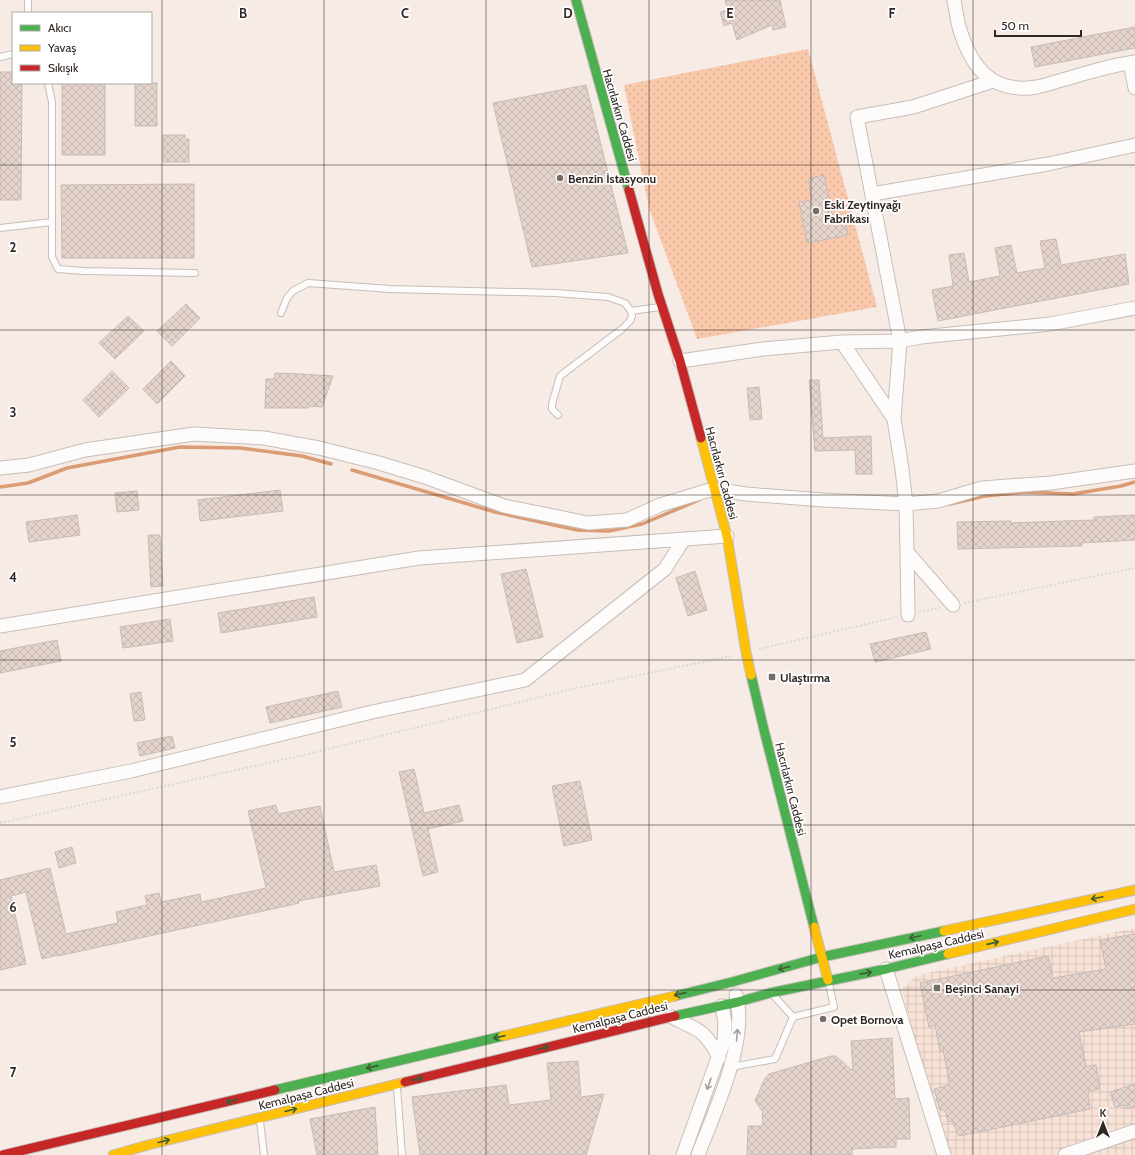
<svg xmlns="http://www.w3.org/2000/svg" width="1135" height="1155" viewBox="0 0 1135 1155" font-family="Cabin,sans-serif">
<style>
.industrial{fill:url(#industrial-grid)}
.grass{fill:url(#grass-dots)}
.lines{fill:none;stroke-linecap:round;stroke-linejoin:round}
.stream{stroke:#dc9c73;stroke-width:3.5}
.building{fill:url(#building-cross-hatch);stroke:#c6bcb7}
.lane-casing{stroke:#c7beb9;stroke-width:8}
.street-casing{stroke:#c7beb9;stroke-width:15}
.fast-casing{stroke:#c7beb9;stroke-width:11}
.slow-casing{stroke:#c7beb9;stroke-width:11}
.jam-casing{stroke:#c7beb9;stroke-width:11}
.path{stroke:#ddd8d7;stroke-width:2;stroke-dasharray:2 2;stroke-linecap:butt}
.lane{stroke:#fefcfb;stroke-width:6}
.street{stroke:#fefcfb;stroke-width:13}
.fast{stroke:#4caf50;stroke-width:9}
.slow{stroke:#ffc107;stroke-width:9}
.jam{stroke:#c62828;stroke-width:9}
.oneway{stroke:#3b5e36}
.oneway2{stroke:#a19d9a}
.grid{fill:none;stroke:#302824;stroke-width:1;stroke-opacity:0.55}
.poi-dot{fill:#766c68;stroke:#fff;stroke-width:1.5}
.labels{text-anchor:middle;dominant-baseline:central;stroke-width:3.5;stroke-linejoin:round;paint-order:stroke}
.street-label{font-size:12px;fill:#302824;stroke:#fff}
.poi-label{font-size:12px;font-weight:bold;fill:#302824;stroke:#fff;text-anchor:start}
.grid-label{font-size:13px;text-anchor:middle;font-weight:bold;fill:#302824;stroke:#fff;stroke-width:3.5;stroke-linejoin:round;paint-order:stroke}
</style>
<defs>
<pattern id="industrial-grid" width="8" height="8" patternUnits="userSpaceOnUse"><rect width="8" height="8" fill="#f8e2d6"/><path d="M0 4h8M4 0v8" fill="none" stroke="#d5c2b8"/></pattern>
<pattern id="grass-dots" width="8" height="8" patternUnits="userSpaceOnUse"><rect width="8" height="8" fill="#fac8ab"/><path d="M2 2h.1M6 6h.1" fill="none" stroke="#d7ac93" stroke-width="1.8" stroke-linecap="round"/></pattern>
<pattern id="building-cross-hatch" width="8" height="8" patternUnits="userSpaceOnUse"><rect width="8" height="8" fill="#e4d4cb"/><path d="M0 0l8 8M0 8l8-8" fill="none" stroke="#c4b6ae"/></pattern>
</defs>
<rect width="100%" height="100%" fill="#f7ebe5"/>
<path class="industrial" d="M1135 928V1155H945L902 989 918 975Z"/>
<path class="grass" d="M808 49 877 307 697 339 649 208 624 85Z"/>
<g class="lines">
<path class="stream" d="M352 470 495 512 577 530 609 531 642 524 699 500
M0 487 28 483 67 468 180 447 240 448 302 456 331 464
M950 504 985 496 1026 492 1073 494 1121 486 1135 482"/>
</g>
<path class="building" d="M725 0H780L786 27 773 30 772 25 737 40 732 23 724 26 720 12 728 10Z
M1135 27V48L1035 67 1031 47Z
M0 72H13V83H22L21 200H0Z
M62 83H105V155H62Z
M135 83H157V126H135Z
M586 85 628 253 532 267 493 103Z
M163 135H185V139H189V162H163Z
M824 175 834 222 845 219 848 235 807 243 799 202 812 200 808 179Z
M194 184V258H62L61 185Z
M1056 239 1061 265 1125 254 1129 284 938 321 932 290 953 286 949 255 964 253 969 282 1000 276 995 248 1011 245 1017 273 1045 268 1040 241Z
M186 304 200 318 172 346 157 331Z
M128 316 144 331 115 359 99 343Z
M171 361 185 376 157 404 143 389Z
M112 371 129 388 99 417 83 400Z
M275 373 301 374 333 376 322 407 309 406V408H265L266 379H274Z
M809 380H819L823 438 871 436 872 474H856L855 450 815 451Z
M759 387 762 419 750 420 747 388Z
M280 490 283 511 200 521 198 500Z
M137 491 139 510 117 512 115 493Z
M77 515 80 535 29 542 26 522Z
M1135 515V540L1082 543V546L958 549 957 522 1011 521 1010 523 1094 520V517Z
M148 535H160L163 586 151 587Z
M526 569 543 637 517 643 501 574Z
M695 571 707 610 688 616 676 578Z
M314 597 317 617 221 633 218 613Z
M170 619 173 641 123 648 120 627Z
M926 632 931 649 875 662 870 644Z
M57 640 61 661 0 673V651Z
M338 691 342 707 270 723 266 707Z
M141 692 145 720 134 721 130 694Z
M172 736 175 748 140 756 137 743Z
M414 769 424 813 459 805 463 821 428 829 438 872 423 876 399 772Z
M580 781 592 840 564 846 552 786Z
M276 805 278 814 320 806 334 872 376 865 380 886 298 901 299 903 286 906 58 956V955L42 959 26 892 11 896 26 964 0 970V880L50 868 66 934 118 923 116 912 147 905 145 896 159 893 161 902 200 894 201 902 266 888 248 811Z
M72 847 76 863 59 868 55 852Z
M1135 934V1024L1079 1032 1086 1066 1096 1065 1100 1089 1088 1091 1090 1109 959 1136 952 1121 948 1122 945 1110H940L934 1089 950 1085 943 1050 940 1051 935 1025 929 1027 920 983 1048 956 1053 978 1106 969 1100 940Z
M892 1038 895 1099 909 1098 910 1139H896V1147L852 1149V1155H747L748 1126H763L762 1111 755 1101 765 1078 769 1074 831 1056H836L853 1071 851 1041Z
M578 1061 581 1097 604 1094 586 1155H420L412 1097 506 1085 509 1105 551 1100 547 1063Z
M1135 1084V1107L1127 1109 1126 1105 1115 1107 1110 1092Z
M375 1107 378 1155H317L310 1119Z"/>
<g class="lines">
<defs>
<path id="lane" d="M28 0V13
M0 57 13 54
M48 83 52 102V257L58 269 84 271 195 273
M0 228 52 222
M631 311 660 307
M281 313 287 298 293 291 308 283 390 289 555 293 608 297 625 303 631 311 632 316 630 321 622 329 560 376 552 404V409L558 415
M774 996 793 1017
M793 1017 834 1007 829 984
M731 1067 775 1059 793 1017
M397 1087 402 1155
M260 1121 264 1155"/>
<path id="street" d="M954 0C956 10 957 21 960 30 972 69 993 94 1037 87 1047 85 1057 81 1066 79 1089 72 1112 65 1135 62
M1130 63 1135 88
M872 194 1048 164 1135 145
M842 342 894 419
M680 361 763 349 842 342 900 341 921 337 1050 324 1135 308
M0 468 29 465 85 450 194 434 264 438 319 448 379 463 425 477 504 506 588 523 627 520 660 505 713 489 746 494 823 500 906 504 938 501 982 488 1051 483 1135 471
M907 552 906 504 902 469 894 419 900 341 857 117 913 107 993 81
M908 615 907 552 953 605
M0 626 419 558 727 536
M0 797 131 771 372 712 525 680 665 569 684 539
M886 969 944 1155
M672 1017C698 1030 706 1030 719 1058
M683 1155 724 1041 725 1023 722 1006
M698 1155C714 1112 749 1041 736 995
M1065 1155 1135 1131"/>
<path id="fast" d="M576 0 629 190
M751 675 764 730 814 927
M675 996 732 982 822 957 944 931
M675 1016 738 1002 770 993 886 969 948 954
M275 1090 503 1036"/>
<path id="slow" d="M701 438 727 536 746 652 751 675
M814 927 828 980
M944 931 1135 890
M948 954 1135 909
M503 1036 675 996
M113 1155 148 1145 405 1082"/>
<path id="jam" d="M629 190 658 294 680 361 701 438
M405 1082 675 1016
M3 1155 275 1090"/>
</defs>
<use href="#lane" class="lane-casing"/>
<use href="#street" class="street-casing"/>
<use href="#fast" class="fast-casing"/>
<use href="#slow" class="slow-casing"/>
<use href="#jam" class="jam-casing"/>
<path class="path" d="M964 603 1135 568
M919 612 940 608
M759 649 897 617
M0 823 308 754 581 687 732 656"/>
<use href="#lane" class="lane"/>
<use href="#street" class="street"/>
<use href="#fast" class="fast"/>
<use href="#slow" class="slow"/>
<use href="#jam" class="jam"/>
</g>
<defs><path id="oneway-shaft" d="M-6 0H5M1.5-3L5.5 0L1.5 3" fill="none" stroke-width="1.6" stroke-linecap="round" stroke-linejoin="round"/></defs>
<g class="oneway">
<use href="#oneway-shaft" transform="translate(1097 898) rotate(168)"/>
<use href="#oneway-shaft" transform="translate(915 937) rotate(168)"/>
<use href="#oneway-shaft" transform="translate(993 943) rotate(-13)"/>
<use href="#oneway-shaft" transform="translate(784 968) rotate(165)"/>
<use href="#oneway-shaft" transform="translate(866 973) rotate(-11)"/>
<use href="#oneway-shaft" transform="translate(680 994) rotate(167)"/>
<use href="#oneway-shaft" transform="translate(499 1037) rotate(167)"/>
<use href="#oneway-shaft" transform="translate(543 1048) rotate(-14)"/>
<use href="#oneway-shaft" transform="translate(372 1067) rotate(167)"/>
<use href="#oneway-shaft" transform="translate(417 1079) rotate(-14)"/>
<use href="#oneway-shaft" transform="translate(232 1101) rotate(167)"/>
<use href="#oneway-shaft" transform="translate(291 1110) rotate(-14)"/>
<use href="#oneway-shaft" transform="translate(164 1141) rotate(-14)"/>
</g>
<g class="oneway2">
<use href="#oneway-shaft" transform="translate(737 1035) rotate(-85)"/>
<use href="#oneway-shaft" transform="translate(709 1084) rotate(110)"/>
</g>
<path class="grid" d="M162 0V1155M324 0V1155M486 0V1155M649 0V1155M811 0V1155M973 0V1155M0 165H1135M0 330H1135M0 495H1135M0 660H1135M0 825H1135M0 990H1135"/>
<g class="poi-dot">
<circle cx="560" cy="178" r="4"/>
<circle cx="816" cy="211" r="4"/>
<rect x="768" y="673" width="8" height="8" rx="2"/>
<rect x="933" y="984" width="8" height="8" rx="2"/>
<circle cx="823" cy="1019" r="4"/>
</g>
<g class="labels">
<g class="street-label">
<text transform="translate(620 115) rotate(74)">Hacırlarkırı Caddesi</text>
<text transform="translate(722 473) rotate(75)">Hacırlarkırı Caddesi</text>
<text transform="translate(791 789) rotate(76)">Hacırlarkırı Caddesi</text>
<text transform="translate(936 944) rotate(-13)">Kemalpaşa Caddesi</text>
<text transform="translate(620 1017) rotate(-14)">Kemalpaşa Caddesi</text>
<text transform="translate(306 1094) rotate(-14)">Kemalpaşa Caddesi</text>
</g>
<g class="poi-label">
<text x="568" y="178">Benzin İstasyonu</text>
<text x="824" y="204">Eski Zeytinyağı<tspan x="824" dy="14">Fabrikası</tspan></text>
<text x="780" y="677">Ulaştırma</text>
<text x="945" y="988">Beşinci Sanayi</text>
<text x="831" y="1019">Opet Bornova</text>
</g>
</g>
<g class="grid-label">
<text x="243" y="18">B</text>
<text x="405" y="18">C</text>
<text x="568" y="18">D</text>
<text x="730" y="18">E</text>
<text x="892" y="18">F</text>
<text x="13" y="252">2</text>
<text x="13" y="417">3</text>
<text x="13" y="582">4</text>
<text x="13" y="747">5</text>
<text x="13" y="912">6</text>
<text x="13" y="1077">7</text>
</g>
<rect x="12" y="12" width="140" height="72" fill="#ffffff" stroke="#aca9a7"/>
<rect x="20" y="25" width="20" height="6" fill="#4caf50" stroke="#aca9a7"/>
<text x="48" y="32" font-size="12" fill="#302824">Akıcı</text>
<rect x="20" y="45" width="20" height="6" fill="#ffc107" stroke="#aca9a7"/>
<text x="48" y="52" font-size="12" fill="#302824">Yavaş</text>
<rect x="20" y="65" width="20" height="6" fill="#c62828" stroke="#aca9a7"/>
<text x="48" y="72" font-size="12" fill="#302824">Sıkışık</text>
<g transform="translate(1103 1123)" stroke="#ffffff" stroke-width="3" paint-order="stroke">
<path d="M0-3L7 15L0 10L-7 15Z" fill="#302824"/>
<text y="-6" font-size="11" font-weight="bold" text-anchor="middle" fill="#302824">K</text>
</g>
<path d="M995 30v6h86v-6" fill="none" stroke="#302824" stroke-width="2"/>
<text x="1001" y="30" font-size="12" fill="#302824" stroke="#ffffff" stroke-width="3" paint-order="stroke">50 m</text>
</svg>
